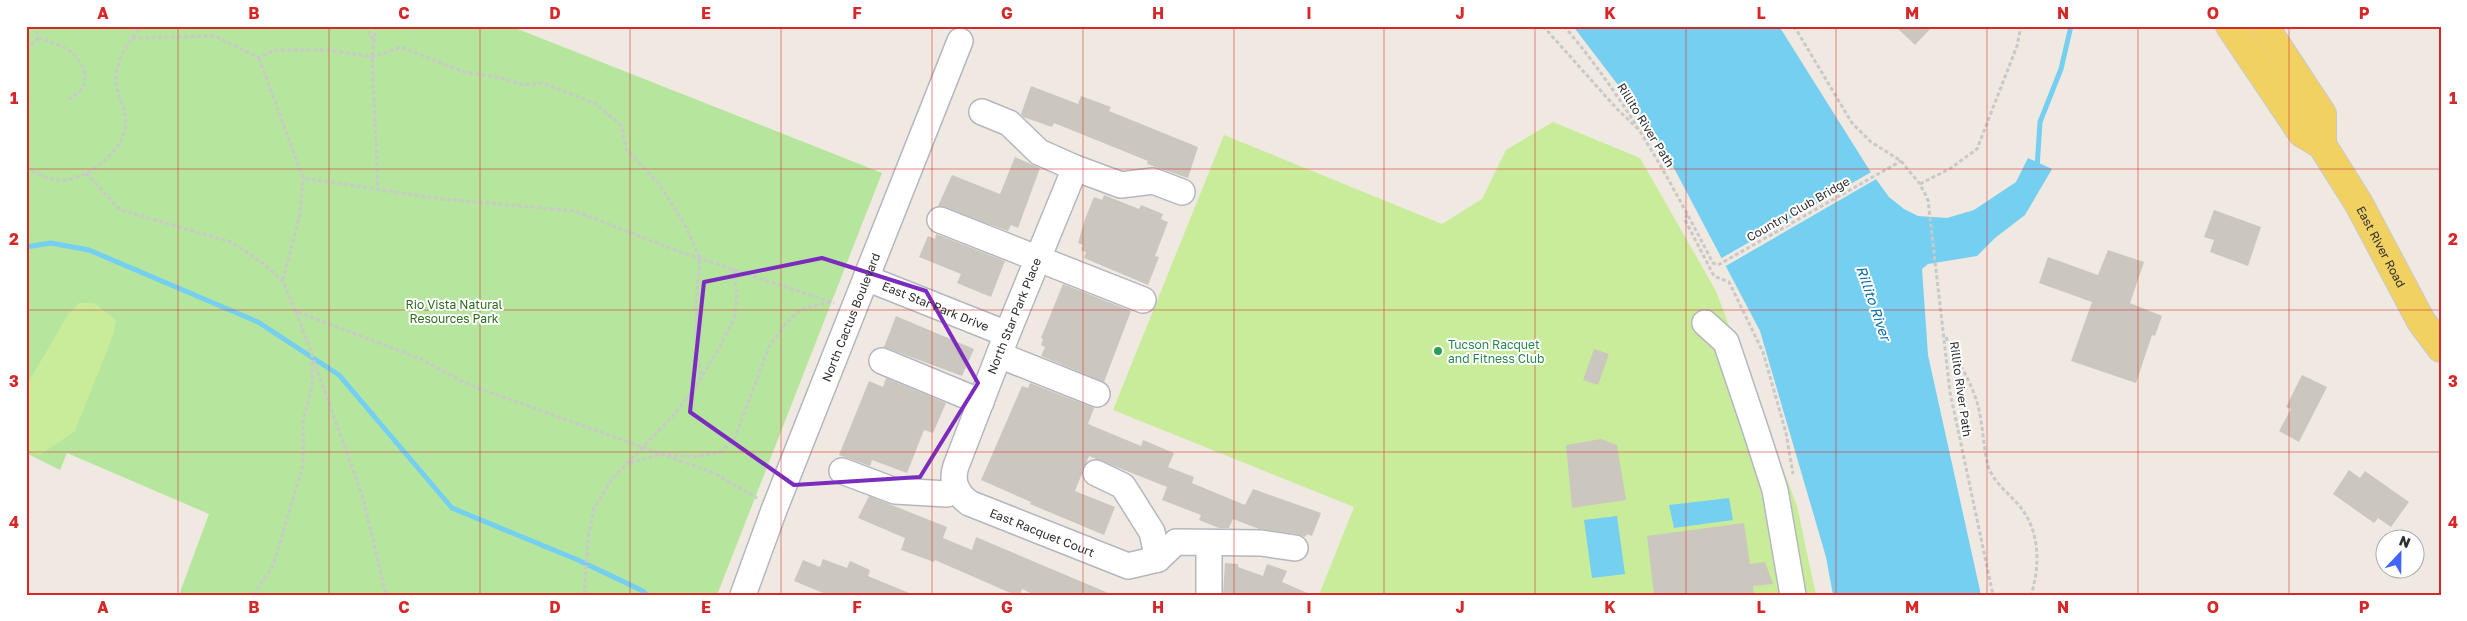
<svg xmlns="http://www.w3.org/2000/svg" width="2467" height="621" viewBox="0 0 2467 621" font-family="'Golos Text',sans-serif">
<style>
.green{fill:#b6e59e}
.pitch{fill:#c9ec9a}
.water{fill:#75cff0}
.pier{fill:#efe9e1}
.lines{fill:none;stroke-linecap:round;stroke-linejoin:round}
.stream{stroke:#75cff0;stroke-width:5}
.building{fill:#cbc7bf}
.minor-casing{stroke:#b4b7c1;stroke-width:28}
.major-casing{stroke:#c9c9c9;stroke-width:30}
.path{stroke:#c9c9c9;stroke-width:3;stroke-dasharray:4 2.5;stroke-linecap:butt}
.minor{stroke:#fff;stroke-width:25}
.major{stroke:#f2d163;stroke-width:28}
.marked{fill:none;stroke:#7b2cbf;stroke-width:4;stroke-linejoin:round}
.grid{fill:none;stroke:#d62828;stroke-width:1;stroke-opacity:0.55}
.leisure-dot{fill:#2e9e5b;stroke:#fff;stroke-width:2}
.labels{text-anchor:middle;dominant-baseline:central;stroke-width:4;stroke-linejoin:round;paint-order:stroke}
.street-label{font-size:12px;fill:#2e2e2e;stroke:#fff}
.park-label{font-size:12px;fill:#2c6e1b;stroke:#fff}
.leisure-label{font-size:12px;fill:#27864d;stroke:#fff;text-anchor:start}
.water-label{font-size:14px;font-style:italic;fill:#0d6fa3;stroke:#fff}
.neatline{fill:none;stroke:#d62828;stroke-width:2}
.grid-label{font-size:16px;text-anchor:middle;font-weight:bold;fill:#d62828}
</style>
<rect width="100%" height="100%" fill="#efe9e1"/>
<path class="green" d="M26 26H510L882 173 717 595H179L209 514 67 453 60 470 26 453Z"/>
<path class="pitch" d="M1553 122 1640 158 1716 291 1797 506 1816 595H1319L1354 507 1113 410 1224 135 1442 224 1482 199 1506 150Z
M79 303H94L116 320 113 336 75 431 40 455 26 450V386L69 313Z"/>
<path class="water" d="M1573 26H1779L1870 171 1889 197 1904 209 1918 216 1947 218 1974 210 2016 182 2028 158 2052 169 2025 215 1995 238 1977 256 1928 264 1922 269 1928 355 1981 595H1833L1826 557 1760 331 1675 170 1628 98Z
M1729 498 1733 520 1674 528 1669 505Z
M1617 516 1625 574 1592 578 1584 520Z"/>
<path class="pier" d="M1873 171 1878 178 1724 267 1720 259Z"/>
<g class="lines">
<path class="stream" d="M2037 168 2040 122 2061 69 2071 26
M26 247 51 243 89 250 258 322 339 375 452 508 578 560 643 591 647 595"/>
</g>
<path class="building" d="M1895 26H1933L1915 45Z
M1031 86 1078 104 1081 96 1111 107 1109 111 1198 147 1188 178 1147 164 1148 161 1054 123 1052 127 1023 117 1021 114Z
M1015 157 1040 168 1018 228 1011 225 1008 231 938 206 952 175 1000 194Z
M1104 195 1139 209 1141 205 1163 214 1161 219 1168 222 1155 256 1159 257 1148 285 1084 258 1086 252 1081 250 1083 245 1078 243 1085 219 1094 197 1102 200Z
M2214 210 2261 227 2248 266 2210 252 2214 240 2204 237Z
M936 234 1005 261 991 297 957 283 961 274 919 257 928 236 935 239Z
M2108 250 2144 262 2130 303 2162 316 2155 336 2152 335 2136 383 2071 361 2092 302 2039 283 2048 257 2098 275Z
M1063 284 1131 311 1104 382 1041 356 1045 347 1041 345 1043 339 1041 338Z
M896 316 974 349 962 376 884 347Z
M1594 349 1609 354 1598 385 1583 380Z
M2302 375 2327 387 2299 442 2279 431 2291 409 2286 407Z
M886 378 946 403 933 433 924 430 907 473 872 460 870 466 839 455 869 381 883 387Z
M1030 383 1094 408 1088 424 1141 446 1143 440 1174 453 1168 467 1194 477 1192 483 1245 505 1253 489 1321 513 1312 536 1307 534 1305 537 1297 534 1259 529 1233 519 1229 528H1219L1199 520 1201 515 1162 500 1167 487 1089 456 1075 491 1115 507 1104 535 1030 504 1031 502 981 480 1022 386 1028 388Z
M1601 439 1617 445 1626 500 1572 508 1566 445Z
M2349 470 2360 478 2365 471 2409 502 2391 527 2378 518 2374 523 2333 494Z
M869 496 947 527 943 538 972 550 976 537 1113 595H1035L1022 589 1020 595H1015L935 560 934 562 901 550 905 538 858 518Z
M1744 523 1750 564 1765 562 1773 584 1753 586 1754 595H1654L1647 536Z
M823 559 847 568 850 561 870 570 868 576 914 595H828L794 581 803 560 820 567Z
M1225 563 1238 564V567L1263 576 1267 564 1287 571 1282 582 1312 595H1223Z"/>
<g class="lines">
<defs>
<g id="minor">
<path d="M982 112 1009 123 1039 152 1075 168 1121 185 1153 181 1182 192"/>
<path id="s1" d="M1075 168 1007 334 956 466C951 481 956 493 969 503L1128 566 1158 559 1176 542 1261 543 1295 548"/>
<path d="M940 220 1143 300"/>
<path id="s2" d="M866 278 1007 334"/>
<path d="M1705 323 1726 342 1756 431 1775 490 1793 595"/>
<path d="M999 355 1097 394"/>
<path d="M882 361 981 402"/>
<path d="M842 471 895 491 947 494 957 489"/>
<path d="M1096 473 1123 486 1152 532 1158 559"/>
<path id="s3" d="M743 595 774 510 960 41"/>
<path d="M1209 595V557"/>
</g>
<g id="major">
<path id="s4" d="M2230 26 2302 133 2322 145 2359 204 2421 321 2441 348"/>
<path d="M2264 26 2322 114V145"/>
</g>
</defs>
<use href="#minor" class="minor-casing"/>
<use href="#major" class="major-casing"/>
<path class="path" d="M364 26 374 40
M376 26 372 57 378 189
M1543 26 1617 109 1638 129
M1564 26C1626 99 1669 178 1713 263L1718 265 1901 161
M1794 26 1852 123 1871 142 1901 161 1920 184 1928 200 1950 392 1993 595
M38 38C57 44 77 49 84 71 85 78 86 84 81 90 78 94 72 97 68 100
M132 38 215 36 259 58 274 50H328L372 57 401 47 464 72 497 77 524 85 543 83 596 104 621 125 626 149 660 185 685 225 700 258 696 303V342L701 377
M26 49 38 38 36 26
M259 58 303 178 442 199 575 211 672 249 834 303
M26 168C36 173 47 179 58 180 84 182 119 155 125 130 130 110 113 93 116 74 119 55 130 40 141 26
M86 173 120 210 231 242 261 262 283 281 295 311 421 359 467 384 714 473 757 498
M1920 184 1951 168 1977 149 2017 46 2021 26
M1687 214 1685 220 1714 276 1729 282 1763 352 1786 433 1793 474
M283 280 300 214 303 178
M296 311 363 498 386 595
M1946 337C1956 359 1970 379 1977 402 1983 423 1983 446 1988 466 1993 481 2006 491 2016 502 2040 527 2041 564 2031 595
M630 463 662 454 694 457 721 452 735 437 769 347 786 323 801 309 830 302
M253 595 273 566 303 465V421L312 387V360
M584 595 588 538 594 508 612 479 671 418 697 385 720 346 734 319 737 296 733 268"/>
<use href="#minor" class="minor"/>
<use href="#major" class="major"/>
</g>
<path class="marked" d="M822 258 926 291 978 383 920 477 794 485 690 412 704 282Z"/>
<path class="grid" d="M178 26V595M329 26V595M480 26V595M630 26V595M781 26V595M932 26V595M1083 26V595M1234 26V595M1384 26V595M1535 26V595M1686 26V595M1836 26V595M1987 26V595M2138 26V595M2289 26V595M26 169H2441M26 310H2441M26 452H2441"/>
<circle class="leisure-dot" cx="1438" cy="351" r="5"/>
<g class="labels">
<g class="street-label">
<text transform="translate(1646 125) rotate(58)">Rillito River Path</text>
<text transform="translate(1798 209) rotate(-30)">Country Club Bridge</text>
<text stroke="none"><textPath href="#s4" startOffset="270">East River Road</textPath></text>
<text stroke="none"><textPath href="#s2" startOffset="75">East Star Park Drive</textPath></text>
<text transform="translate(1014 316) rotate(-68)">North Star Park Place</text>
<text stroke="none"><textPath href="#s3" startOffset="298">North Cactus Boulevard</textPath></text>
<text transform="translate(1961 389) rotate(82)">Rillito River Path</text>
<text stroke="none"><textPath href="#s1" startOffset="442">East Racquet Court</textPath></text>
</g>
<g class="park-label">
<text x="454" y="304">Rio Vista Natural<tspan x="454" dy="14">Resources Park</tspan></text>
</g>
<g class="leisure-label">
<text x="1448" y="344">Tucson Racquet<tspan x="1448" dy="14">and Fitness Club</tspan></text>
</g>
<g class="water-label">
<text transform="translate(1874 303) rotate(71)">Rillito River</text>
</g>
</g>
<rect width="2467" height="621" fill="none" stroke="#ffffff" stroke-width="55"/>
<g transform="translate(2400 554) rotate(22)"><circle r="24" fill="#ffffff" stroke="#ababab"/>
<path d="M0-4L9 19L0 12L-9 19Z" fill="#4264fb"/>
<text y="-8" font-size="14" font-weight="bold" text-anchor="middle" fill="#2e2e2e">N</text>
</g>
<rect x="28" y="28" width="2412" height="566" class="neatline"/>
<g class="grid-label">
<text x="103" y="19">A</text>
<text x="254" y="19">B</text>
<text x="404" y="19">C</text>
<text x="555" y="19">D</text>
<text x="706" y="19">E</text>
<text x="857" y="19">F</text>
<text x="1007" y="19">G</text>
<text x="1158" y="19">H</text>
<text x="1309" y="19">I</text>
<text x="1460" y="19">J</text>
<text x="1610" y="19">K</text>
<text x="1761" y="19">L</text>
<text x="1912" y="19">M</text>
<text x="2063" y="19">N</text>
<text x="2213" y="19">O</text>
<text x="2364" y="19">P</text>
<text x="14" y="104">1</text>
<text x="2453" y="104">1</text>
<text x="14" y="245">2</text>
<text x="2453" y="245">2</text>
<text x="14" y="387">3</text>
<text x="2453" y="387">3</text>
<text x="14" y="528">4</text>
<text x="2453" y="528">4</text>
<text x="103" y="613">A</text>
<text x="254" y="613">B</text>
<text x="404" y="613">C</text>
<text x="555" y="613">D</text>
<text x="706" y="613">E</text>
<text x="857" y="613">F</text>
<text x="1007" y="613">G</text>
<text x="1158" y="613">H</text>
<text x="1309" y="613">I</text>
<text x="1460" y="613">J</text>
<text x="1610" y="613">K</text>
<text x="1761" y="613">L</text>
<text x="1912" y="613">M</text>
<text x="2063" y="613">N</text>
<text x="2213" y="613">O</text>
<text x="2364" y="613">P</text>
</g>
</svg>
